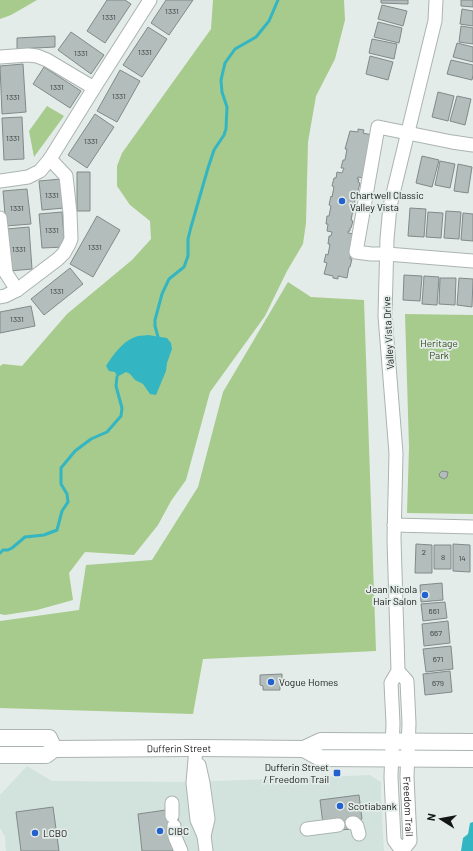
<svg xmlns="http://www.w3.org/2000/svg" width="473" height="851" viewBox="0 0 473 851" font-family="Barlow,sans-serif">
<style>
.built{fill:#d1e3dc}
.green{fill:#a7cb8c}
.water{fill:#34b5c2}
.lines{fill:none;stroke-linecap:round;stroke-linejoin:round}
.stream{stroke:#34b5c2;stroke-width:3}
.building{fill:#b3bdbc;stroke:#818a89}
.minor-casing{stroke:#abb4b0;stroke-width:15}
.major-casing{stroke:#abb4b0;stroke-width:18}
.minor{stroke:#fff;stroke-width:13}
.major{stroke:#fff;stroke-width:16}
.poi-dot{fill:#2361ce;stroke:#e3ece8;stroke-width:1.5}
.labels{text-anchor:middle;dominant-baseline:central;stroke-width:3.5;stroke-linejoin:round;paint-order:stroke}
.number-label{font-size:8px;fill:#3b403e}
.poi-label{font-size:10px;fill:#131614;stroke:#e3ece8;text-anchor:start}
.street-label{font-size:10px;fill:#131614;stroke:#e3ece8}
.park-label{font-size:10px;fill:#2e4815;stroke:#e3ece8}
</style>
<rect width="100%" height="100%" fill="#e3ece8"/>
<path class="built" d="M27 766 52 781 189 782 370 775 381 782V797L384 851H6L5 837 0 828V795Z"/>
<path class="green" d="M0 0H37L11 15 0 19Z
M213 0H344L345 20 335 59 316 96 308 142 306 223 303 244 287 271 265 316 210 392 186 480 171 501 158 525 134 555 85 552 69 573 73 600 37 610 5 615 0 614V366L3 364 22 366 67 314 132 260 151 239 150 221 130 205 117 186V166L122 153 211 29Z
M47 106 64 116 34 157 29 131Z
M288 282 311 297 364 300 376 651 203 659 193 714 0 708V621L79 610 86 565 152 560 198 487 223 392Z
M405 314 473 315V514L407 513 409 447Z"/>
<path class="water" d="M148 335 167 338 171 343 172 349 167 363 166 371 156 395 150 394 143 384 135 380 130 374 126 372 117 377 115 372 109 371 106 366C113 355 122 342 135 337 139 335 144 336 148 335Z
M473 822V851H461L463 838 468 834 470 823Z"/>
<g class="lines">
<path class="stream" d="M158 337 155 326V320L162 294 169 279 184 267 188 256V239L191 227 208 168 214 150 224 135 226 129 227 107 222 92 221 80 225 63 235 49 256 37 269 21 278 0
M0 553 3 550H8L12 548 25 537 44 535 57 530 62 511 68 502 67 494 61 484V468L75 451 91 439 107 432 121 416 122 408 116 386 117 377"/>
</g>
<path class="building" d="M107 0H125L131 4 105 43 87 31Z
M166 0H193L169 35 151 23Z
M381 0H408V4L381 3Z
M461 0H473V7L461 6Z
M382 5 407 11 403 26 378 19Z
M462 9 473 11V26L460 24Z
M378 22 402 28 399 43 374 37Z
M461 26 473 28V44L459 42Z
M148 27 167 39 142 77 123 65Z
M71 32 104 55 91 74 58 50Z
M55 36V47L17 49V38Z
M372 39 397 44 394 59 369 53Z
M457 43 473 47V62L453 57Z
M370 56 393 62 388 80 366 74Z
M451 60 473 65V75L472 80 447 74Z
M23 64 26 112 2 114 0 66Z
M44 67 81 91 70 108 33 84Z
M120 70 140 81 117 122 97 111Z
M438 92 454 96 448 121 432 117Z
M457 96 471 99 465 125 450 121Z
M95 114 114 127 87 168 68 155Z
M22 117 24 159 4 160 2 118Z
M358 129 364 130 363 133 372 135 364 178 358 177 357 179H359L358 182 360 183 358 191 357 190 351 220 353 221 351 228H350V231H348V233L354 234 350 259H352L350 267H349L347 278 338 276V279L333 278V276L324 274 327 263 324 262 326 254 328 255 330 244H328L329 236H331L332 232 327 231 328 224H326L327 216H329L331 206 329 205 331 196 332 197 334 187 332 186 334 178H336L337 172 342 173 344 168H341L343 160H345L347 149H345L350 131 358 132Z
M422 156 439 160 432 187 416 183Z
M440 161 455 164 450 188 435 185Z
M458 164 472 167 468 193 454 191Z
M77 172H90V211H77Z
M61 179 64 208 42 210 39 181Z
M27 189 31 224 6 226 3 191Z
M410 208 426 209 424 237 408 236Z
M446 211 461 212 459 239 444 238Z
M62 212 65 247 42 248 39 214Z
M428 212 443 213 441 238 426 237Z
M463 213 473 214V241L461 240Z
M97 216 120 230 93 277 70 264Z
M29 227 32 269 9 271 6 229Z
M70 268 83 284 44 315 31 299Z
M404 275 422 276 420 301 403 300Z
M424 276 439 277 437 305 422 304Z
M440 278H456L455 305 439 304Z
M459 278 473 279 472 307 457 305Z
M31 306 35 326 0 333V312Z
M442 471 448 472 447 477 444 479 440 477 439 474Z
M416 544 432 545V573H415Z
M453 544 470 545V572L453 571Z
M434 545H451V569H434Z
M442 583 443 600 421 602 420 585Z
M445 602 447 618 423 621 421 604Z
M448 621 450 643 424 646 422 624Z
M451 646 453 669 426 672 423 649Z
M450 671 452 692 425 695 423 674Z
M282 674V685H280V690H263V686L260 685V675Z
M359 795 362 819 351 821 352 829 340 830 323 824 320 800Z
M53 807 59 851H21L16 812Z
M166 810 178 815 179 825 170 826 173 851H142L138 814Z"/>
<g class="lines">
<defs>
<g id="minor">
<path d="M0 57 28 55 37 56 47 60 94 88"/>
<path d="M473 145 452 142 378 127 356 252 371 254H387L473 261"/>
<path d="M0 181 28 177 40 171 50 159 94 88 150 0"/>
<path d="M0 218 6 273 17 290"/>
<path d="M0 297 5 296 17 290 58 259 64 253 69 244 71 239 70 213 66 176 50 159"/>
<path d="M394 525 473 527"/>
<path id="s1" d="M398 671 407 681 409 723 407 777 410 841 402 851"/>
<path d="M196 748 193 783 197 820 204 836 206 851"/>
<path d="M199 765 203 783 208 819 204 836"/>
<path d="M172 803V816"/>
<path d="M352 823H354L357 826 359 834"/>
<path d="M174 826 175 837 181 851"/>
<path d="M307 829 338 825"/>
<path d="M402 851 394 840 391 777 393 723 391 683 398 671 394 539 396 453 385 316 387 239 390 206 432 33 435 21 436 0"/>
</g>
<g id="major">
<path d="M0 738H49L54 749"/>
<path d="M304 749 320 758 473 759"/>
<path id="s2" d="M0 755H46L54 749 196 748 304 749 321 741 473 742"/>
</g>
</defs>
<use href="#minor" class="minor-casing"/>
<use href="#major" class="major-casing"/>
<use href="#minor" class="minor"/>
<use href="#major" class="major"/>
</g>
<g class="poi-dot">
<circle cx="342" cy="201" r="4"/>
<circle cx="425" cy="595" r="4"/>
<circle cx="271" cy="682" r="4"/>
<rect x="333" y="769" width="8" height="8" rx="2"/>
<circle cx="340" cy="806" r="4"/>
<circle cx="160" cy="831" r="4"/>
<circle cx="35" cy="833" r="4"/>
</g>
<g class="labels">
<g class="number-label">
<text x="172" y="11">1331</text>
<text x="109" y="17">1331</text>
<text x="145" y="52">1331</text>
<text x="81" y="53">1331</text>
<text x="57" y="87">1331</text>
<text x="119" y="96">1331</text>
<text x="13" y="97">1331</text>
<text x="13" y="138">1331</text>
<text x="91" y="141">1331</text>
<text x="52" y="195">1331</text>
<text x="17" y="208">1331</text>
<text x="52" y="230">1331</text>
<text x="95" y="247">1331</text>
<text x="19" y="249">1331</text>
<text x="57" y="291">1331</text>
<text x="17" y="319">1331</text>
<text x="424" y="552">2</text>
<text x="443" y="557">8</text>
<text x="462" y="558">14</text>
<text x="434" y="611">661</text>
<text x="436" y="633">667</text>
<text x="438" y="659">671</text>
<text x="438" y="683">679</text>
</g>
<g class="poi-label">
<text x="350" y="195">Chartwell Classic<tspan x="350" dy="12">Valley Vista</tspan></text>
<text x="417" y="589" text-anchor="end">Jean Nicola<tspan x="417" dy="12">Hair Salon</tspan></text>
<text x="279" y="682">Vogue Homes</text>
<text x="329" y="767" text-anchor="end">Dufferin Street<tspan x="329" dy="12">/ Freedom Trail</tspan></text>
<text x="348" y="806">Scotiabank</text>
<text x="168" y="831">CIBC</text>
<text x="43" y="833">LCBO</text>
</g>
<g class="street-label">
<text transform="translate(388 333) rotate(-93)">Valley Vista Drive</text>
<text stroke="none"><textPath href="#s2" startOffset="181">Dufferin Street</textPath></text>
<text stroke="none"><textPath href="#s1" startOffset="139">Freedom Trail</textPath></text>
</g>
<g class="park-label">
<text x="439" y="343">Heritage<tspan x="439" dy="12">Park</tspan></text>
</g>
</g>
<g transform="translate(441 819) rotate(281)" stroke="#e3ece8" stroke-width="3" paint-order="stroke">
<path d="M0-3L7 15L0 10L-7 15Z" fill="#131614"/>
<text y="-6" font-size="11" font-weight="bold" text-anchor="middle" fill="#131614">N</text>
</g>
</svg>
